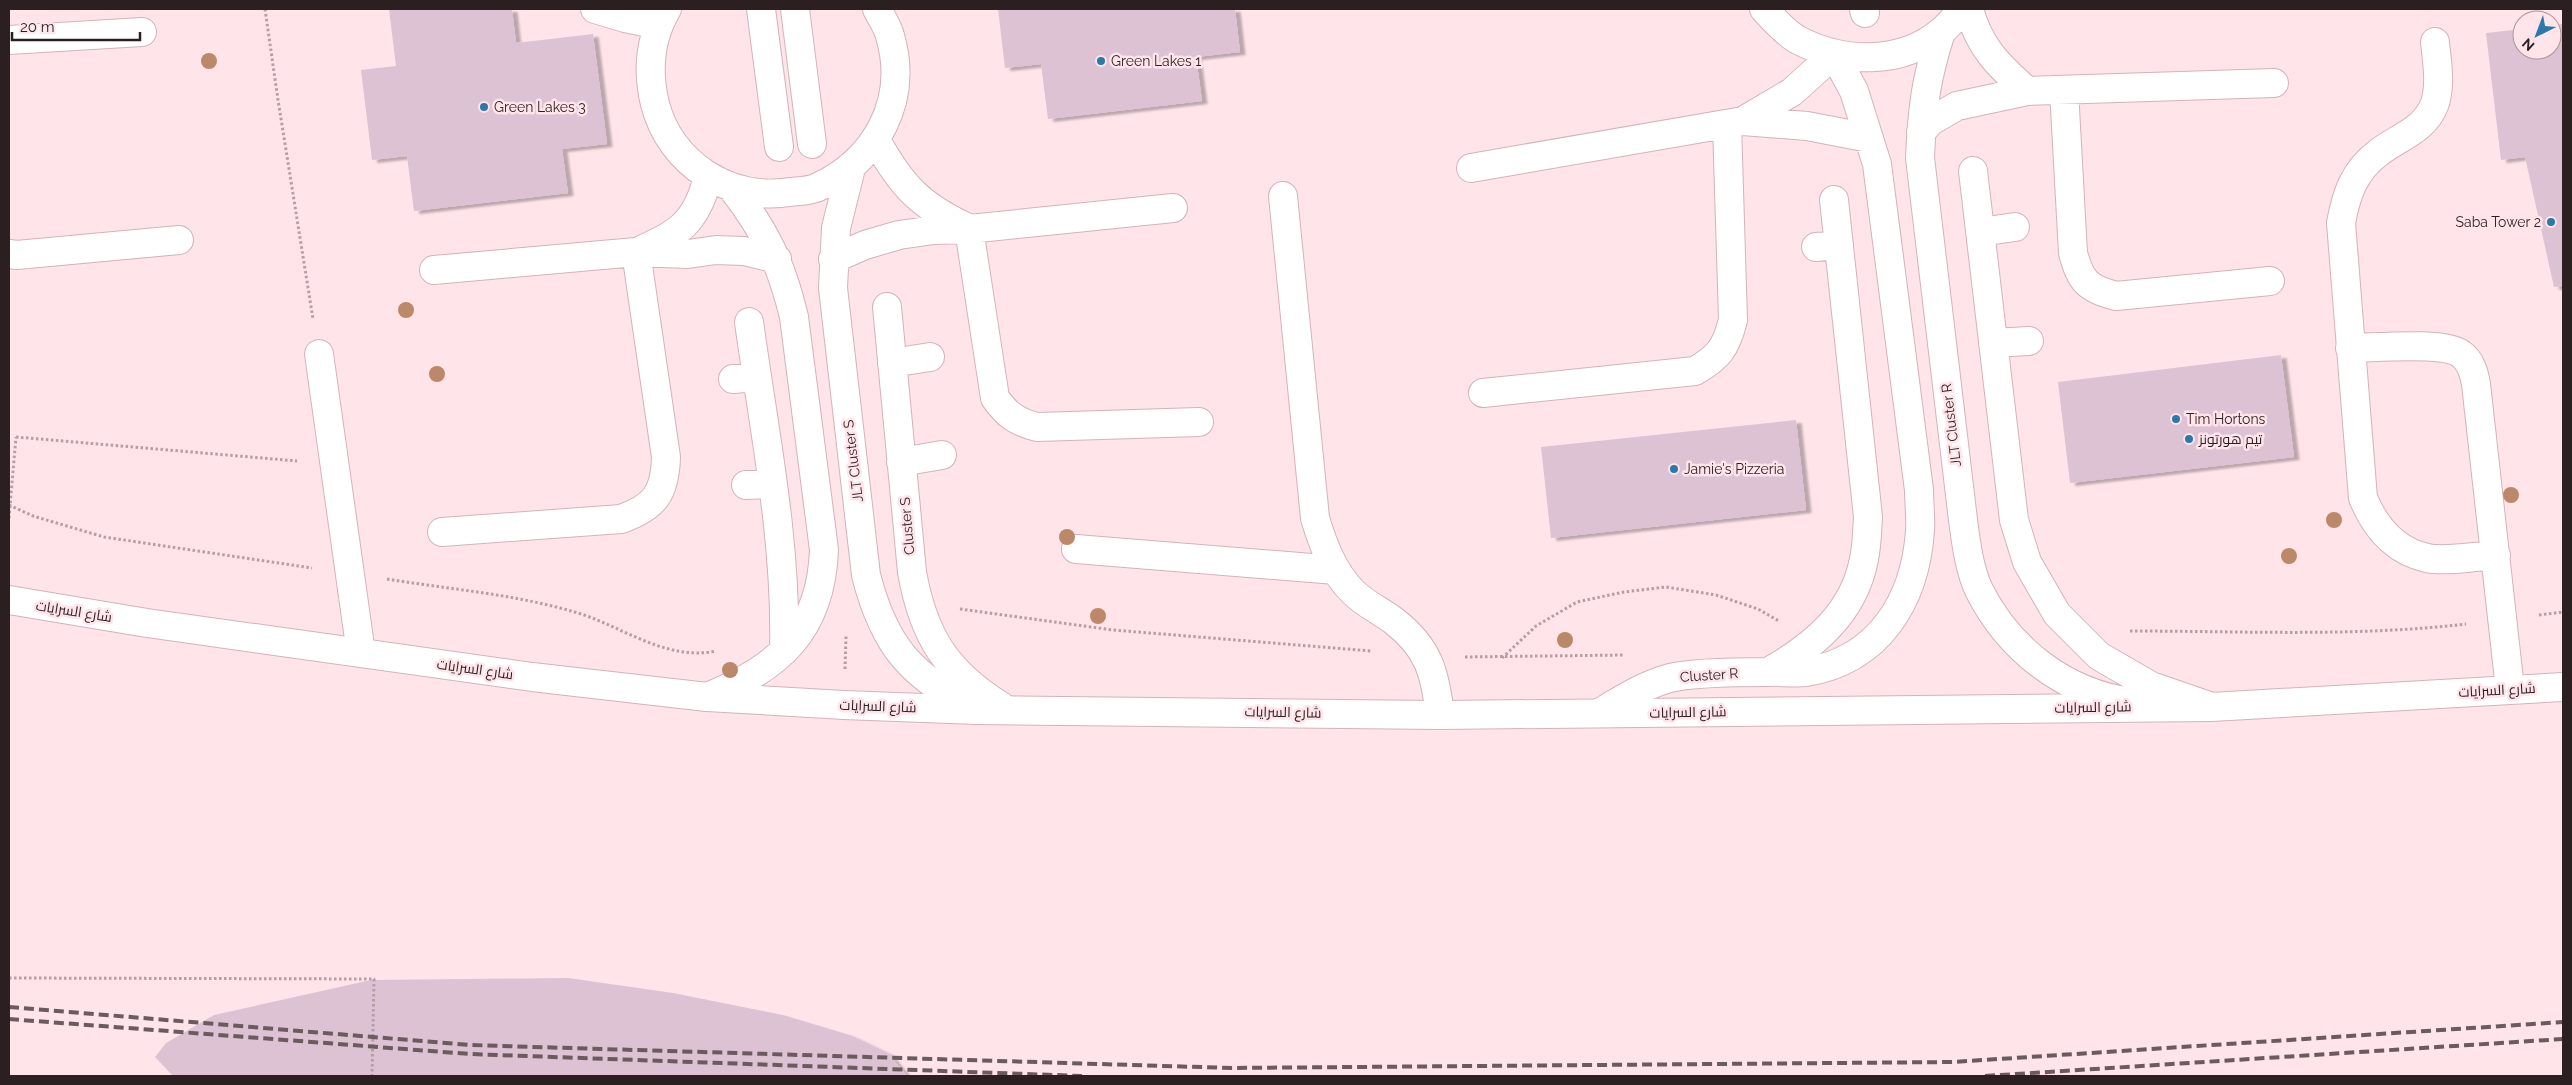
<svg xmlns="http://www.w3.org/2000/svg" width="2572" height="1085" viewBox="0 0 2572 1085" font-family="Raleway,Cairo,sans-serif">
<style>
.building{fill:#ddc2d4;filter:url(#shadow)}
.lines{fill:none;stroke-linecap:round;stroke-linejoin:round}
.minor-casing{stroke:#d3b3ba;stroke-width:30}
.major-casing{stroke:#d3b3ba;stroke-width:30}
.path{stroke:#b59fa4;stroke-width:3;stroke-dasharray:2.5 2.5;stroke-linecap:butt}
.minor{stroke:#fff;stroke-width:28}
.major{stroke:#fff;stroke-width:28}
.rail{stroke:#6b5a5e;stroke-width:4;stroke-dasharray:10 5;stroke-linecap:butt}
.path-bridge{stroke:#b59fa4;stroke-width:3;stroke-dasharray:2.5 2.5;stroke-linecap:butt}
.tree{fill:#bb8869}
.poi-dot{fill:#2979ab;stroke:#ffe4ea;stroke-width:2}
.labels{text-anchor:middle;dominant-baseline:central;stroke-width:5;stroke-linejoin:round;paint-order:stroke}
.poi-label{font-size:14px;fill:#2b1f22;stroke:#ffe4ea;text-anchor:start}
.street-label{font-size:14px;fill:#2b1f22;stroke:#ffe4ea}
</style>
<defs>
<filter id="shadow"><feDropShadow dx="5.5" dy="3" stdDeviation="1" flood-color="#0004"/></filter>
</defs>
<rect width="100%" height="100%" fill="#ffe4ea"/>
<path class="building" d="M389 9H512L516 43 593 34 607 144 562 149 568 193 414 211 407 156 372 160 361 70 396 66Z
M998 9H1235L1240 52 1196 57 1202 101 1048 119 1041 64 1005 68Z
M2563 24V286L2554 287 2525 157 2501 160 2486 33 2522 29V50H2552V25Z
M2281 355 2294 457 2070 483 2058 382Z
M1796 420 1806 510 1551 538 1541 447Z
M568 978 673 993 783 1015 853 1036 888 1053 907 1076H173L155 1057 166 1043 214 1015 371 980Z"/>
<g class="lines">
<defs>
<path id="minor" d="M595 9 625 18 659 25
M667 9C650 38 647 71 655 104 670 163 729 202 790 192 798 191 808 191 816 188 876 161 909 101 890 36 888 27 881 17 877 9
M761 9 779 147
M795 9 812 144
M1764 9C1773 19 1787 34 1798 40 1843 63 1901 66 1942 31 1949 25 1956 16 1963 9
M1864 9 1865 13
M1969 9C1979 47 1998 65 2027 91
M1941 32C1926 78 1922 109 1920 158L1963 520C1966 542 1969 569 1979 590 2009 650 2065 693 2131 702
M9 40 142 32
M2435 42C2437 63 2441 83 2435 103 2425 131 2398 137 2378 153 2354 171 2346 195 2341 223L2363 498C2375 527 2395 551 2427 558 2444 562 2478 556 2496 555
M2064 90 2073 253C2081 282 2087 288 2116 296L2270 281
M1921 132 1931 121 1957 106 2027 91 2274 83
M876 140C901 185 919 205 966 227
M851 168 836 228 833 288 866 575C884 646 911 676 976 710
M1471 168 1743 121 1807 126 1869 138
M1973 171 2014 520 2027 562 2057 614 2099 656 2151 686 2209 706
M1283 196 1315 518C1323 545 1333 572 1353 592 1365 604 1381 611 1394 621 1429 648 1435 673 1440 715
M969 229 995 398C1007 415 1017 422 1037 427L1199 422
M1980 232 2015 227
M1816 247 1839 245
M637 252C679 233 696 224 708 177
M9 254 17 255 179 240
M833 259 865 245 899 235 934 230 969 229 1173 208
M434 270 636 252 688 254 716 250 744 251 777 259
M887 307 912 572C923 635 946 672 1001 706
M749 322C764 431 787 540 784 651
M1993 343 2029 341
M2350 348C2374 348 2444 341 2461 354 2471 361 2474 373 2476 384L2510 689
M319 354 361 653
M892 363 930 357
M733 379 756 377
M1483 393 1695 371C1719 357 1726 348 1733 320L1727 124
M901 462 942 455
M746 485 771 484
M442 532 621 519C655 507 665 493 666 457L636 252
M1076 549 1336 570
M1768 672C1814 646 1854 613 1864 559 1867 545 1867 531 1868 517L1834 200
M707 697C779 668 821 631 824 550L794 317C781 263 766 232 732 188
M1599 713C1621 700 1644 685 1670 678 1694 672 1743 672 1768 672 1781 671 1794 674 1806 672 1879 660 1915 601 1920 531 1921 518 1919 503 1919 490L1877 164 1854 91 1834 54 1792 92 1743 121"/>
<path id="major" d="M9 600 147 623 532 677 707 697 844 705 976 710 1440 715 2211 707 2563 687"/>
</defs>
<use href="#minor" class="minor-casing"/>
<use href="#major" class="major-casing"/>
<path class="path" d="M265 9 278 100 313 319
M16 437 297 461
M9 505 33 516 104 537 312 568
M387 579C448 589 512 594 571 611 618 623 664 662 716 651
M960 609 1113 630 1371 651
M2539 615 2563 612
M2130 631C2242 631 2355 637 2466 624
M1465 657 1623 655
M1502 658 1536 626 1577 602 1624 592 1666 587 1716 595 1758 609 1779 621
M845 669 846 636
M9 978 374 979 372 1076"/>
<use href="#minor" class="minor"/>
<use href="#major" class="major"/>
<path class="rail" d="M9 1007 470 1045 1232 1068 1953 1062 2563 1022
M9 1019 470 1054 1082 1076
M1985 1076 2563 1039"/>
<path class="path-bridge" d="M9 518 16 437"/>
</g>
<g class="tree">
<circle cx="209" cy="61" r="8"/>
<circle cx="406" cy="310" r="8"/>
<circle cx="437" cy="374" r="8"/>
<circle cx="2511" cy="495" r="8"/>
<circle cx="2334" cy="520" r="8"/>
<circle cx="1067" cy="537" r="8"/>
<circle cx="2289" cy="556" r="8"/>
<circle cx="1098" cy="616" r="8"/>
<circle cx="1565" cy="640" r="8"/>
<circle cx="730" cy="670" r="8"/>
</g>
<g class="poi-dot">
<circle cx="1101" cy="61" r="5"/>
<circle cx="484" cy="107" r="5"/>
<circle cx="2551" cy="222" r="5"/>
<circle cx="2176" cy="419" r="5"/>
<circle cx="2189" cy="439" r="5"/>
<circle cx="1674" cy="469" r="5"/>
</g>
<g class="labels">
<g class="poi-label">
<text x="1111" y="61">Green Lakes 1</text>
<text x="494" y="107">Green Lakes 3</text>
<text x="2541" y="222" text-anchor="end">Saba Tower 2</text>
<text x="2186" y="419">Tim Hortons</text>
<text x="2199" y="439">تيم هورتونز</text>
<text x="1684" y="469">Jamie's Pizzeria</text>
</g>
<g class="street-label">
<text transform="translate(1951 425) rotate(-97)">JLT Cluster R</text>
<text transform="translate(853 461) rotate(-97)">JLT Cluster S</text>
<text transform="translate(907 526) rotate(-95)">Cluster S</text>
<text transform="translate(74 611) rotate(9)">شارع السرايات</text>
<text transform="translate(475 669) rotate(8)">شارع السرايات</text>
<text transform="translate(1709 675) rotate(-4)">Cluster R</text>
<text transform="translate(2497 690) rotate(-3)">شارع السرايات</text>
<text transform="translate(878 706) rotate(2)">شارع السرايات</text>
<text transform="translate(2093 707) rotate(-1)">شارع السرايات</text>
<text transform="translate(1283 712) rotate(1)">شارع السرايات</text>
<text transform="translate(1688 712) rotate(-1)">شارع السرايات</text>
</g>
</g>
<rect width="2572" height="1085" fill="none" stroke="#2b1f22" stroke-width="20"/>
<g transform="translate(2537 35) rotate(222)"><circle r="24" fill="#ffe4ea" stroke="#aa959a"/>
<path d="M0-4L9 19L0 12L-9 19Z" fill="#2979ab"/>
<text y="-8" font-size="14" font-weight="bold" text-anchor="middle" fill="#2b1f22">N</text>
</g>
<path d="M12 32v8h128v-8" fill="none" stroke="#2b1f22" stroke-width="2.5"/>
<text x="20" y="32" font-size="15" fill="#2b1f22" stroke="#ffe4ea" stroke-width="4" paint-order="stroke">20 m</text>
</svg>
